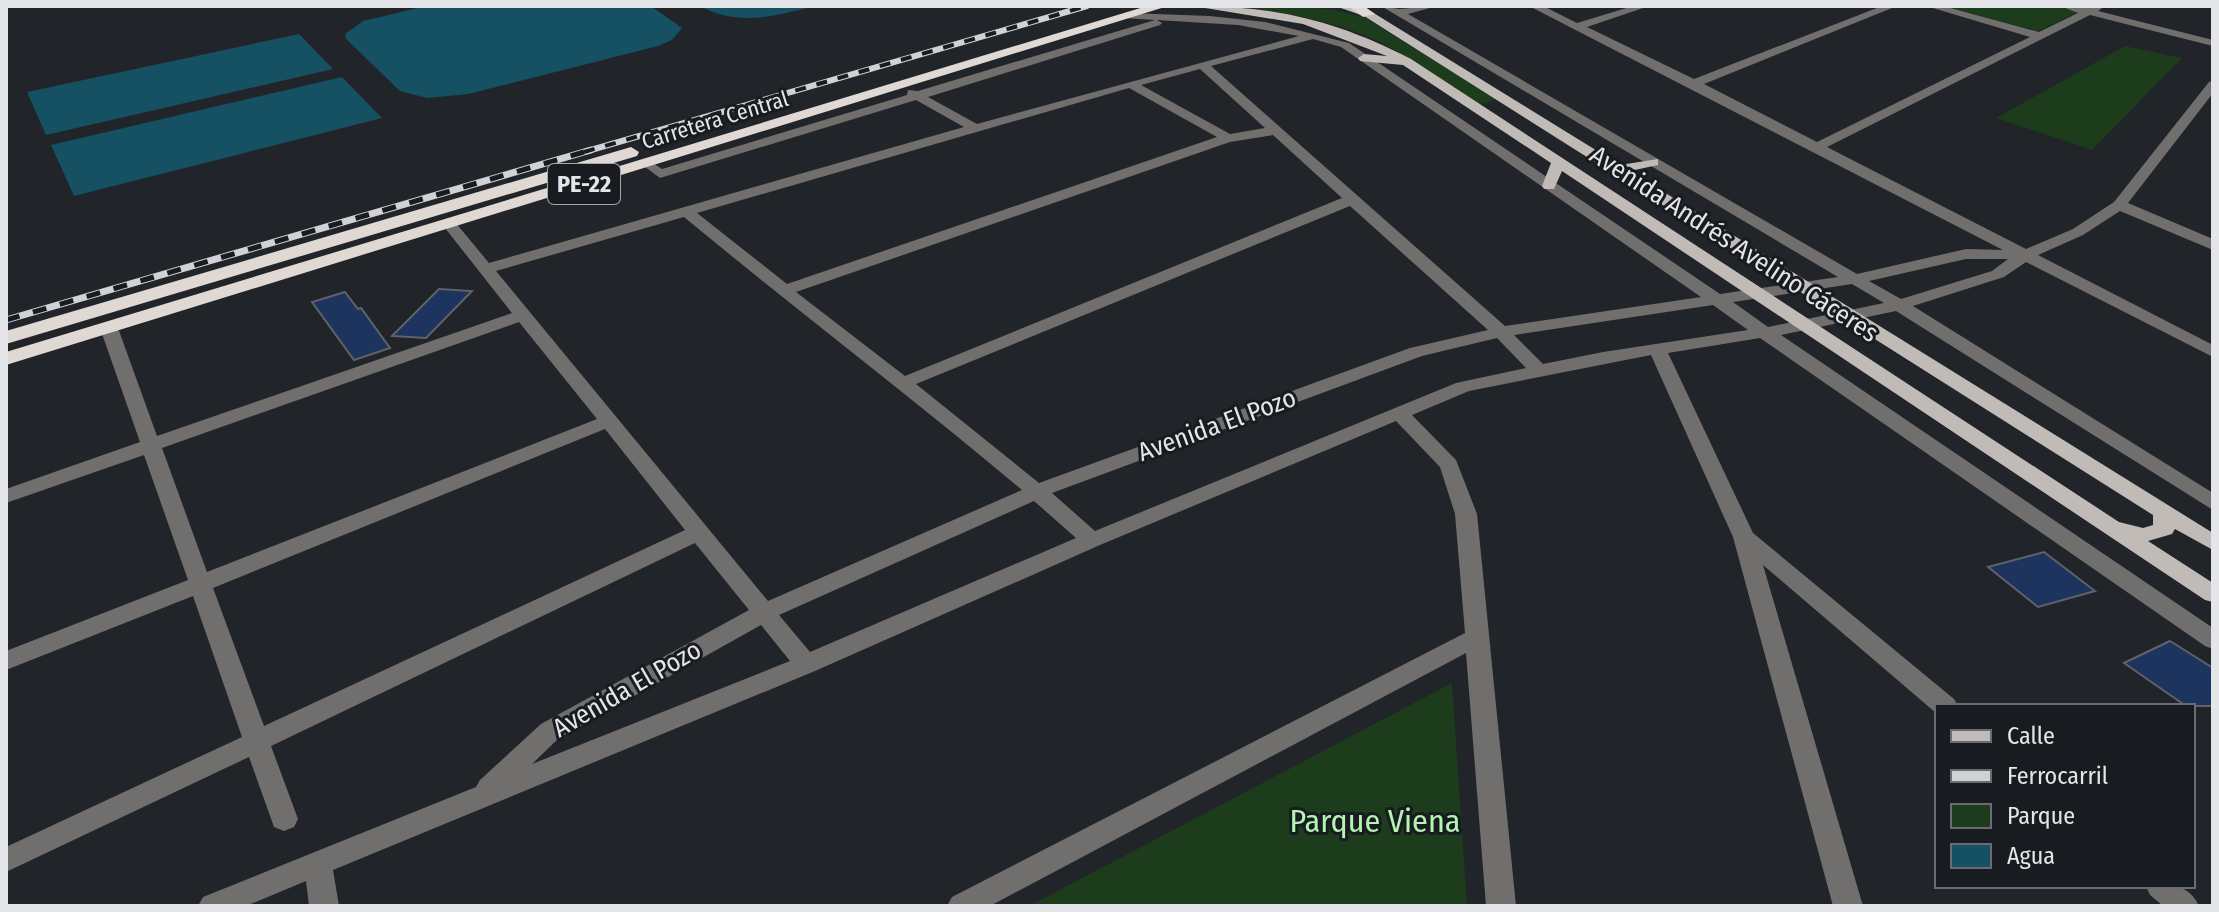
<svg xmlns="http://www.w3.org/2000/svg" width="2219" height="912" viewBox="0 0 2219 912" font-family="'Fira Sans Condensed',sans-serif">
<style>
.green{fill:#1c3c1b}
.water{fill:#165063}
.building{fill:#1d345f;stroke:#5f6268;stroke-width:2}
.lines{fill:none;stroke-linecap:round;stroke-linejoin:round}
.minor{fill:#716f6d;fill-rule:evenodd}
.major{fill:#c0bbb6;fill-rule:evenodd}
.highway{fill:#e0d9d3;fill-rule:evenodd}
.rail-far1-casing{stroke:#d0d2d6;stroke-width:6}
.rail-casing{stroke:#d0d2d6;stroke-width:7}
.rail-far1{stroke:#181b20;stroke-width:4;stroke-dasharray:11;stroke-linecap:butt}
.rail{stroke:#181b20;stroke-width:5;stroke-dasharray:14;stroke-linecap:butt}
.labels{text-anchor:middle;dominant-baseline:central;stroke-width:6;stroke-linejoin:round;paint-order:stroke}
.far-street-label{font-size:22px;fill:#e3e5e9;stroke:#181b20}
.shield{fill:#181b20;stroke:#a6a8ad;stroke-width:2}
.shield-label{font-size:24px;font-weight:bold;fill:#e3e5e9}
.street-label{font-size:26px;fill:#e3e5e9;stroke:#181b20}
.near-park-label{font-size:32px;fill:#b3f4b0;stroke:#181b20}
</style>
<rect width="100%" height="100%" fill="#212429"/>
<path class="green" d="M1241 6C1286 6 1324 3 1367 19L1496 99 1484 104 1477 103C1441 80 1405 52 1366 36 1327 19 1282 14 1241 6Z
M1944 6H2054L2078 12 2038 31Z
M2125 46 2182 58 2092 150 1996 118Z
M1452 683 1467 906H1029Z"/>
<path class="water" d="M426 6H651L682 28 672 40 658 46 468 94 427 98 400 91 346 39 345 34 363 21Z
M700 6H815C775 16 738 27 700 6Z
M299 34 333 69 46 135 27 92Z
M342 77 382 118 74 196 51 145Z"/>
<path class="building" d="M439 289 472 291 426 338 392 336Z
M345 292 358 309 361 308 390 348 354 360 312 302Z
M2044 552 2095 591 2038 607 1988 567Z
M2170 641 2213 668V706H2186L2124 663Z"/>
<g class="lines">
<path class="minor" d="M1381 6 1399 9 1437 6 1408 14 1857 274 1966 249 2003 250 1529 6H1543L1577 23 1633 6H1649L1587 27 1694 79 1882 6H1897L1704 84 1817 142 2030 37 1926 6H1943L2039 32 2078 13 2060 6H2105L2098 11 2213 40V46L2090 15 1827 147 2026 249 2073 229 2114 202 2209 82 2213 81V93L2128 203 2213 239V250L2120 211 2083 235 2038 255 2213 345V357L2026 262 2004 277 1913 306 2213 493V510L1896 311 1781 335 2213 628V649L2205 646 1760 338 1668 353 1753 533 1954 699 1958 706H1937L1936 713 1763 565 1863 906H1833L1733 537 1651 355 1469 391 1412 415 1456 460 1477 514 1516 906H1486L1466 653 990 906H947L952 897 1465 633 1455 514 1440 467 1396 421 1100 545 815 671 333 870 339 906H309L306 881 246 906H198L203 897 476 787 480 780 541 724 749 610 695 543 271 746 298 819 294 827 284 831 274 827 249 757 6 872V847L242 737 193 596 6 670V651L188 580 144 455 6 503V489L140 442 100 328 103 324 109 323 118 328 157 436 512 313 445 228V222H455L489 263 964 127 916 100 660 178 641 164 648 160 662 169 907 95 908 90 918 91 1155 20 1124 18 1122 16 1128 13 1210 16 1265 22 1349 43 1720 294 1838 277ZM1157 20 1238 25 1299 36 977 124 928 97 1160 25 1162 23ZM1313 39 1341 47 1701 297 1505 326 1211 66ZM1200 69 1265 128 1230 134 1141 85ZM1129 88 1217 137 787 284 697 213ZM1273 135 1342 198 905 376 796 292 1230 142ZM1350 206 1488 330 1410 348 1039 483 916 384ZM684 217C795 309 910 396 1022 490L768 601 496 271ZM1966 259H2008L1992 271 1901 299 1869 281ZM1852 284 1884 303 1768 327 1733 302ZM1713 305 1748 330 1603 352 1543 364 1514 335ZM519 322 597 419 207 572 162 448ZM1497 338 1526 368 1456 383 1095 531 1052 493 1422 356ZM605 429 685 530 264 726 213 588ZM1034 501 1076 538 810 652 779 615ZM761 625 790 661 532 764 559 738Z
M2146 886C2169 886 2188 882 2199 906H2163L2150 895Z"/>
<path class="major" d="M1193 6C1276 6 1337 21 1411 59L2119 522 2143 528 2153 525V515L1364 16 1335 6H1352L1372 12 1620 165 1658 159V165L1630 171 2213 533V550L2175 529 2172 534 2148 541 2213 583V602L2205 600 1562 171 1554 189H1544L1542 186 1551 163 1403 65 1360 61 1358 58 1364 54 1387 56 1303 24Z"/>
<path class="highway" d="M1147 6H1168L6 365V352Z
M1348 6H1364L1375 14 1363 17Z
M631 147 639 152 637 156 6 344V331Z"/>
<defs>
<path id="rail-far1" d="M584 152 1087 6"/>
<path id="rail" d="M6 320 591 150"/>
</defs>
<use href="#rail-far1" class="rail-far1-casing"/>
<use href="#rail" class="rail-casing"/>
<use href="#rail-far1" class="rail-far1"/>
<use href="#rail" class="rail"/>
</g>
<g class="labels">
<g class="far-street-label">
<text transform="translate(715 120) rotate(-17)">Carretera Central</text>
</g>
<rect class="shield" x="548" y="164" width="72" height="40" rx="6"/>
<g class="shield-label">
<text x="584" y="184">PE-22</text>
</g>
<g class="street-label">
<text transform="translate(1734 244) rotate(33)">Avenida Andrés Avelino Cáceres</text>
<text transform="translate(1217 425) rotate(-20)">Avenida El Pozo</text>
<text transform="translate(627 689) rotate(-30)">Avenida El Pozo</text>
</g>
<g class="near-park-label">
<text x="1375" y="821">Parque Viena</text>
</g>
</g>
<rect width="2219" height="912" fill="none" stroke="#e3e5e9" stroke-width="16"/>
<rect x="1935" y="704" width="260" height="184" fill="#181b20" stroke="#696c70" stroke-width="2"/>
<rect x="1951" y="730" width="40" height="12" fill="#c0bbb6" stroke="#696c70" stroke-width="2"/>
<text x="2007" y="744" font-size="24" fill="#e3e5e9">Calle</text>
<rect x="1951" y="770" width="40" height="12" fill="#d0d2d6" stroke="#696c70" stroke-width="2"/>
<text x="2007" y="784" font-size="24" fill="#e3e5e9">Ferrocarril</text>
<rect x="1951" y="804" width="40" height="24" fill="#1c3c1b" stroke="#696c70" stroke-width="2"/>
<text x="2007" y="824" font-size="24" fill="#e3e5e9">Parque</text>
<rect x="1951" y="844" width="40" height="24" fill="#165063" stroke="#696c70" stroke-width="2"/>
<text x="2007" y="864" font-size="24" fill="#e3e5e9">Agua</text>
</svg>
